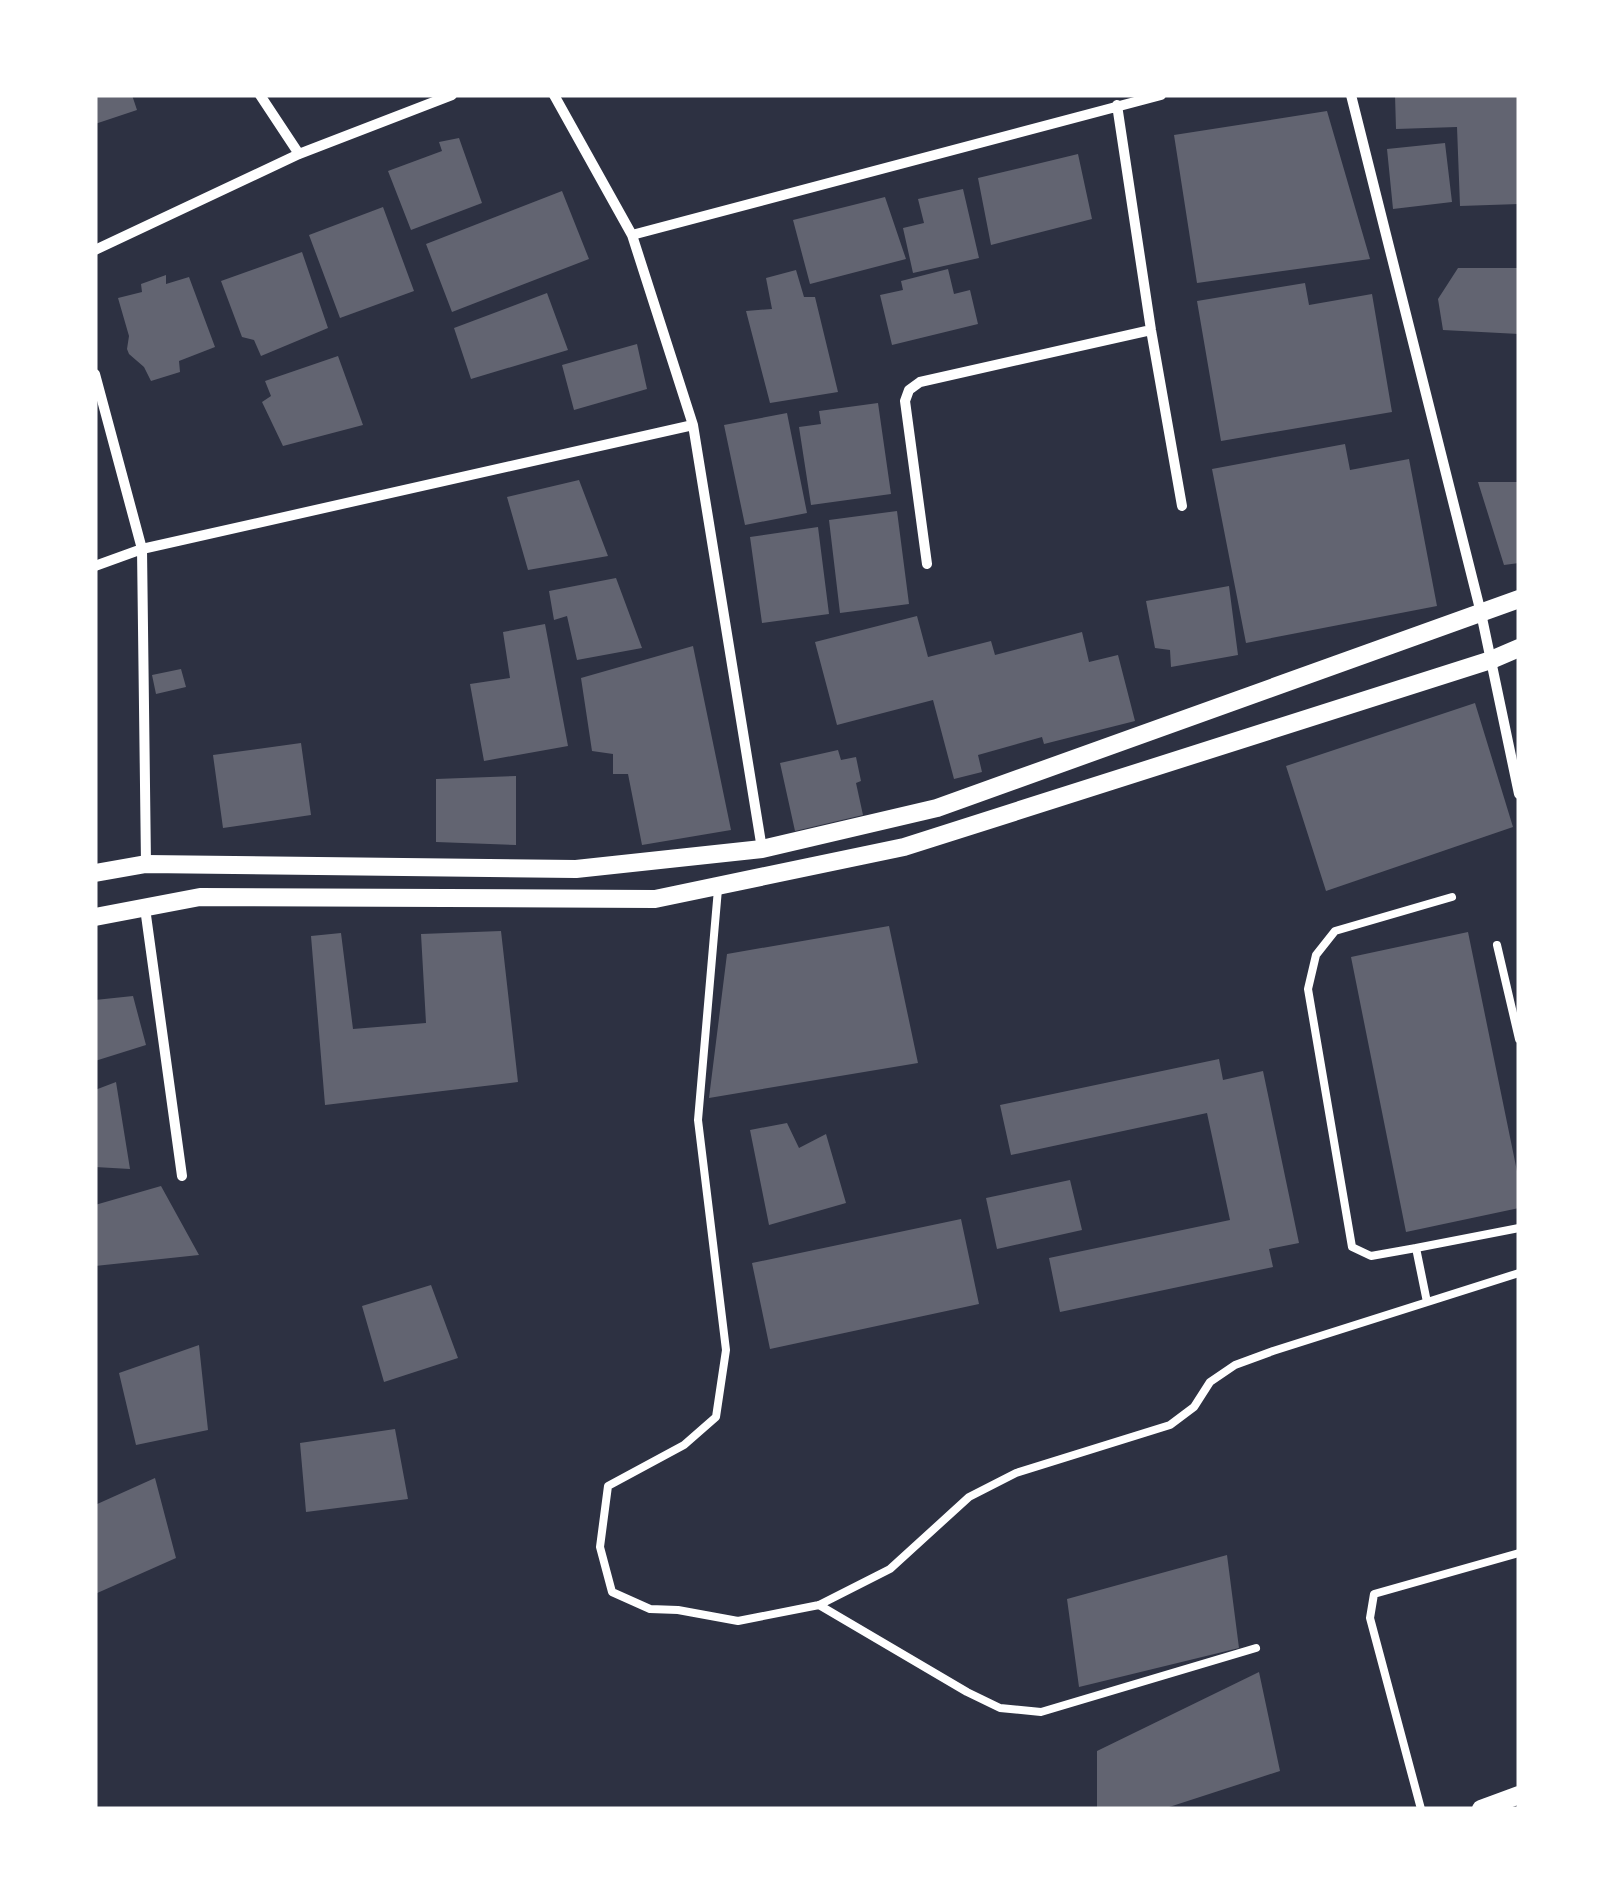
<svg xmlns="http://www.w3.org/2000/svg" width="1614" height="1904" viewBox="0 0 1614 1904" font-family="'Asap Condensed',sans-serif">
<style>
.building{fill:#626471}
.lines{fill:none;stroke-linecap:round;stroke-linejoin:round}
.service{stroke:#fff;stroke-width:8}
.minor{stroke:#fff;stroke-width:10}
.tertiary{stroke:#fff;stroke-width:18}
</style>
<rect width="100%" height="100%" fill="#2d3142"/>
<path class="building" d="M95 95H132L137 110 95 124Z
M1395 95H1519V204L1460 206 1457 127 1396 129Z
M1327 111 1370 259 1197 283 1174 135Z
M459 138 482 203 411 230 388 171 442 151 439 142Z
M1445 143 1452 202 1393 209 1387 149Z
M1078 154 1092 219 991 245 978 178Z
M963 189 979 258 913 273 903 228 924 223 918 199Z
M562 191 589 259 452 312 426 244Z
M885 197 906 259 810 284 793 220Z
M383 207 414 291 340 318 309 235Z
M302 252 328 328 261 356 254 340 242 337 221 281Z
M1458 268H1519V334L1443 330 1438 299Z
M948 269 954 294 970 290 978 324 892 345 880 295 903 290 901 281Z
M796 270 804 297H815L838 392 770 403 746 311 772 309 766 278Z
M166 275V284L189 277 215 347 179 361 180 372 151 381 144 367 129 354 127 349 129 336 118 298 142 292 141 284Z
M1305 283 1309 305 1372 294 1392 412 1221 441 1197 301Z
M547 293 568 350 471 379 454 328Z
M637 344 647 389 574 410 562 365Z
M338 356 363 425 283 446 262 402 271 396 265 381Z
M878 403 891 494 811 505 799 427 821 424 819 411Z
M787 413 807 513 745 525 724 425Z
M1345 444 1350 470 1409 459 1437 606 1246 643 1212 469Z
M579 480 608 556 528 570 507 497Z
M1478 482H1519V563L1504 565Z
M897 511 909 604 840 613 829 520Z
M818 527 829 614 762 623 750 537Z
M616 578 642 648 577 660 567 616 554 620 549 591Z
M1229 586 1238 655 1171 667 1170 650 1155 648 1146 601Z
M917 616 928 657 991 641 995 655 1082 632 1089 662 1118 655 1135 721 1044 744 1042 737 978 755 982 772 954 779 933 700 837 725 815 642Z
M545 624 568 746 484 761 470 684 510 678 503 632Z
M693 646 731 830 642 845 628 774H613V754L592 751 581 678Z
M181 669 186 687 156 694 152 675Z
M1475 703 1513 827 1326 891 1286 766Z
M301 743 311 815 223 828 213 755Z
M838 750 841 760 856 757 861 781 856 783 863 815 795 831 780 763Z
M516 776V845L436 842V779Z
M889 926 918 1063 709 1098 727 954Z
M501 931 518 1082 325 1105 311 936 341 933 353 1029 426 1023 421 934Z
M1468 932 1519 1181V1208L1406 1232 1351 957Z
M133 996 146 1045 95 1061V1000Z
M1219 1059 1223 1080 1263 1071 1299 1243 1269 1249 1273 1267 1060 1312 1049 1258 1230 1220 1207 1113 1011 1155 1000 1105Z
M116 1082 130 1169 95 1167V1090Z
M787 1123 799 1148 826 1134 846 1203 769 1225 750 1130Z
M1070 1180 1082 1230 997 1249 986 1198Z
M161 1186 199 1255 95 1266V1205Z
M961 1219 979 1304 770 1349 752 1263Z
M431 1285 458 1358 384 1382 362 1306Z
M199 1345 208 1430 136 1445 119 1373Z
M395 1429 408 1499 306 1512 300 1443Z
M155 1478 176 1558 95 1594V1505Z
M1227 1555 1239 1648 1079 1687 1067 1599Z
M1259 1672 1280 1771 1163 1809H1097V1751Z"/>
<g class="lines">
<path class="service" d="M718 889 698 1120 726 1350 716 1417 684 1445 608 1486 600 1547 612 1592 650 1609 678 1610 738 1621 819 1605 890 1569 969 1497 1016 1473 1170 1425 1194 1407 1210 1382 1235 1365 1273 1351 1519 1273
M1497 945 1519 1039
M1416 1248 1371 1256 1352 1247 1308 989 1316 955 1335 931 1452 897
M1427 1302 1416 1248 1519 1228
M819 1605 967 1692 1000 1708 1041 1712 1256 1648
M1421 1809 1370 1618 1374 1594 1519 1553"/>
<path class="minor" d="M260 95 299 154
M554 95 632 235 693 425 762 849
M1351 95 1481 613 1519 794
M1117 105 1151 330 1182 506
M632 235 1161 95
M95 250 299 154 452 95
M95 374 142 549 146 864
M927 564 905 401 909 390 920 382 1151 330
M95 566 142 549 693 425
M145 908 182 1176"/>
<path class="tertiary" d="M95 873 146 864 576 869 762 849 937 808 1519 599
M95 917 200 897 655 899 904 847 1491 660 1519 648
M1481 1809 1519 1795"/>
</g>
<rect width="1614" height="1904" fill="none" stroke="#ffffff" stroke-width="195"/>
</svg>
